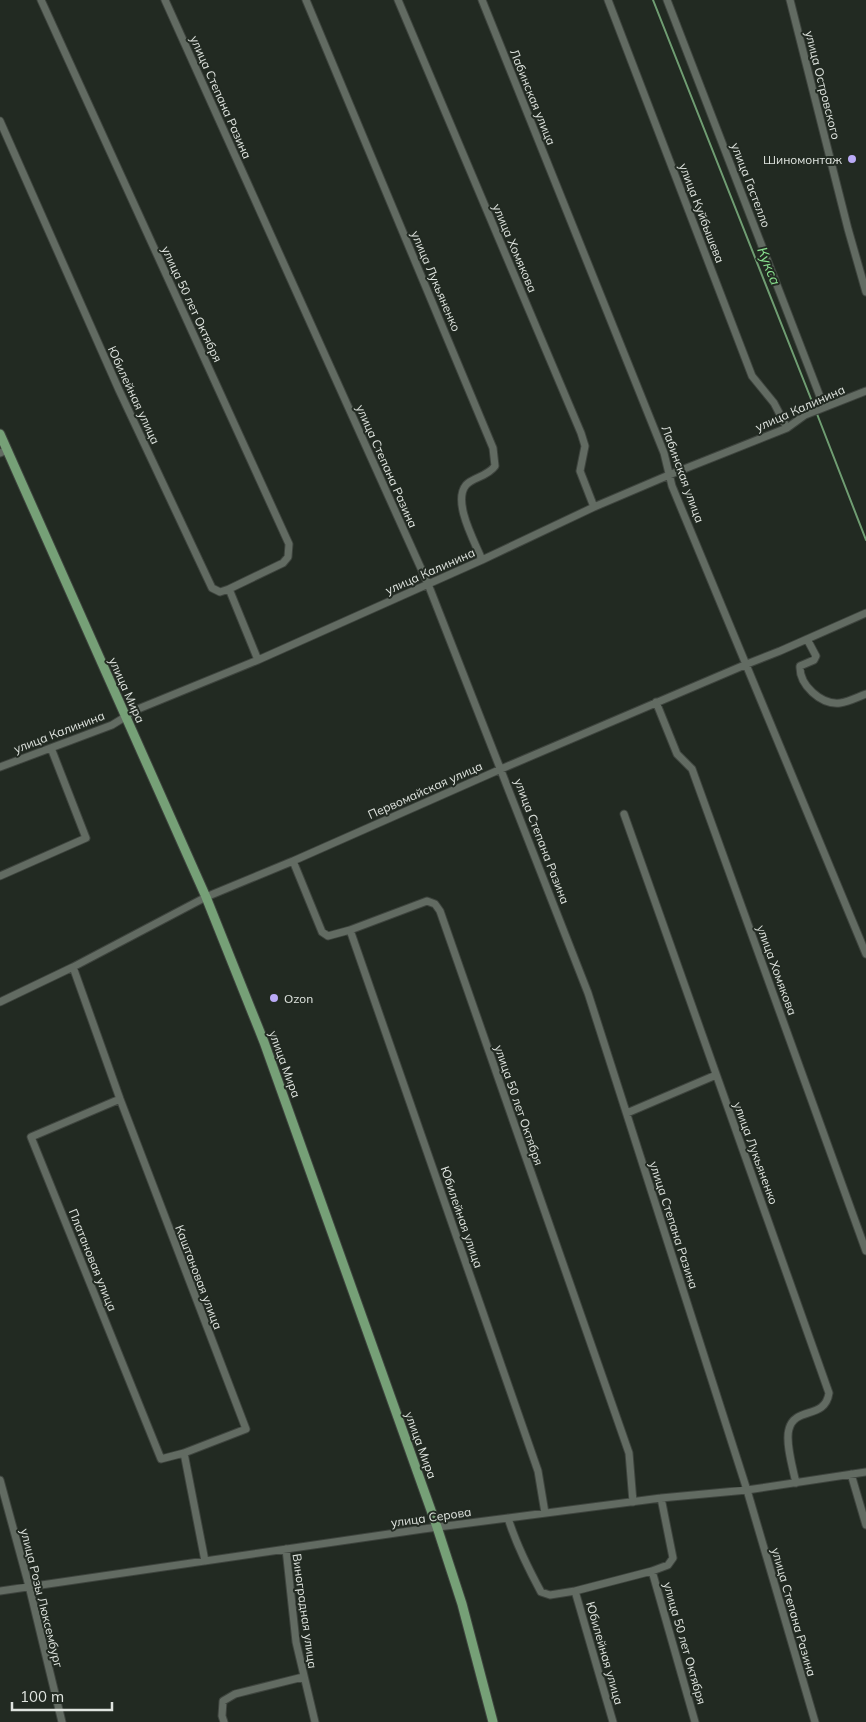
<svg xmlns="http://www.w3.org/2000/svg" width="866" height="1722" viewBox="0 0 866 1722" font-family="Mulish,sans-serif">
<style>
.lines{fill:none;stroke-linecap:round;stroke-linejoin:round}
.stream{stroke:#6f9d72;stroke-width:2}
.minor-casing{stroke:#3e443e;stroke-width:9}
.major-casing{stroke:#3e443e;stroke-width:11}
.minor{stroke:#626b62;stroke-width:7}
.major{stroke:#76a077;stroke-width:9}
.poi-dot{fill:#baaaf6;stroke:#222a22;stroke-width:2}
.labels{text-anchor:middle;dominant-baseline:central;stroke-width:4;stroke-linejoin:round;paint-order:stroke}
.street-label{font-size:12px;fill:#dfe4df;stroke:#222a22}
.poi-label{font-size:12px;fill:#dfe4df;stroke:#222a22;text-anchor:end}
.water-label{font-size:14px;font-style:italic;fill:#88df8d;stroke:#222a22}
</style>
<rect width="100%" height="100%" fill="#222a22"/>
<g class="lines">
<path class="stream" d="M653 0 815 409
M817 414 866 540"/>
<defs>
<path id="minor" d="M41 0 289 544 288 557 283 563 229 589
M165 0 428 584 588 993 747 1490 815 1722
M306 0 493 448 495 466C487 477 473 477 466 485 452 502 475 542 482 560
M398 0 581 433 585 446 580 471 594 507
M482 0 664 453 672 486 866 954
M608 0 752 376 774 403 787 428
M667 0 824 407
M790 0 848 229 866 292
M0 121 119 390 212 588 220 592 229 589 258 660
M0 453 7 450
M807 639 816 656 814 660 800 666C799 685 821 705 840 703 848 702 858 697 866 694
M656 702 677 754 692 769 866 1251
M0 767 112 725 138 709 258 660 482 560 594 507 669 475 787 428 805 415 866 391
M624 814 829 1393C825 1420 795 1406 789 1429 785 1442 793 1469 796 1483
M293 861 322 932 328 936 350 930 427 901 435 904 440 911 629 1453 633 1502
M0 876 86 838 51 748
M350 930 538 1471 545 1513
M73 967 120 1099 246 1429 184 1453 205 1561
M0 1002 73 967 206 897 293 861 501 769 747 664 780 651 866 613
M120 1099 31 1137 161 1459 184 1453
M627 1113 716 1075
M851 1474 866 1525
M0 1480 29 1586 62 1722
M508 1518C516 1544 528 1568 541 1592L550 1595 575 1591 652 1571 668 1565 673 1558 661 1498
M286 1549 296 1642 315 1722
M652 1571 695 1722
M0 1591 423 1529 661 1498 747 1490 866 1472
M575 1591 613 1722
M224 1722 222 1716 223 1701 235 1694 303 1677"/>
<path id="major" d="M0 434 206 897 264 1042 437 1527 462 1604 493 1722"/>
</defs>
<use href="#minor" class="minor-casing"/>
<use href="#major" class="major-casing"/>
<use href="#minor" class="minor"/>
<use href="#major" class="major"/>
</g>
<g class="poi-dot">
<circle cx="852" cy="159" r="5"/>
<circle cx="274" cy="998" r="5"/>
</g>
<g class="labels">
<g class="street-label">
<text transform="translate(823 85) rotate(76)">улица Островского</text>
<text transform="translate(221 97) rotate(66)">улица Степана Разина</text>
<text transform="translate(533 97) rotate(68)">Лабинская улица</text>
<text transform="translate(751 185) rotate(69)">улица Гастелло</text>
<text transform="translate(702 213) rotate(69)">улица Куйбышева</text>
<text transform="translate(515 248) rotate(67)">улица Хомякова</text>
<text transform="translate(436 281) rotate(67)">улица Лукьяненко</text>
<text transform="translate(192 304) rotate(65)">улица 50 лет Октября</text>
<text transform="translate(134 395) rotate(65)">Юбилейная улица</text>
<text transform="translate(800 408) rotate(-24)">улица Калинина</text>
<text transform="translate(387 466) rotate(66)">улица Степана Разина</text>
<text transform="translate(683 474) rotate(70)">Лабинская улица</text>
<text transform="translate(430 571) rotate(-24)">улица Калинина</text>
<text transform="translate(127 690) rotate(66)">улица Мира</text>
<text transform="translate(59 732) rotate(-21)">улица Калинина</text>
<text transform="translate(425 790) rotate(-24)">Первомайская улица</text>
<text transform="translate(542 841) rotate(69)">улица Степана Разина</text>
<text transform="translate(777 970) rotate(70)">улица Хомякова</text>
<text transform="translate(285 1064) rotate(70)">улица Мира</text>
<text transform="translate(519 1105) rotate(71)">улица 50 лет Октября</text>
<text transform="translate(756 1153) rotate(70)">улица Лукьяненко</text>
<text transform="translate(462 1217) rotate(71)">Юбилейная улица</text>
<text transform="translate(674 1225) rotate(72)">улица Степана Разина</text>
<text transform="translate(93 1260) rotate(68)">Платановая улица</text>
<text transform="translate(199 1277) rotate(69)">Каштановая улица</text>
<text transform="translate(421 1445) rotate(70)">улица Мира</text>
<text transform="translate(431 1517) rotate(-8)">улица Серова</text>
<text transform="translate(42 1598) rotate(76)">улица Розы Люксембург</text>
<text transform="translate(305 1611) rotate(82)">Виноградная улица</text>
<text transform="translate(794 1612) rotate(74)">улица Степана Разина</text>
<text transform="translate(685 1643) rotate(74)">улица 50 лет Октября</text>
<text transform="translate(605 1653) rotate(74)">Юбилейная улица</text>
</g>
<g class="poi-label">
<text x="842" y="159">Шиномонтаж</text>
<text x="284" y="998" text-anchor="start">Ozon</text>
</g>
<g class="water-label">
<text transform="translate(769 266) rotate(68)">Кукса</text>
</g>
</g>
<path d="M12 1702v8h100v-8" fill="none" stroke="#dfe4df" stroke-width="2.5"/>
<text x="20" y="1702" font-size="15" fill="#dfe4df" stroke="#222a22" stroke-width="4" paint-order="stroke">100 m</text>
</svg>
